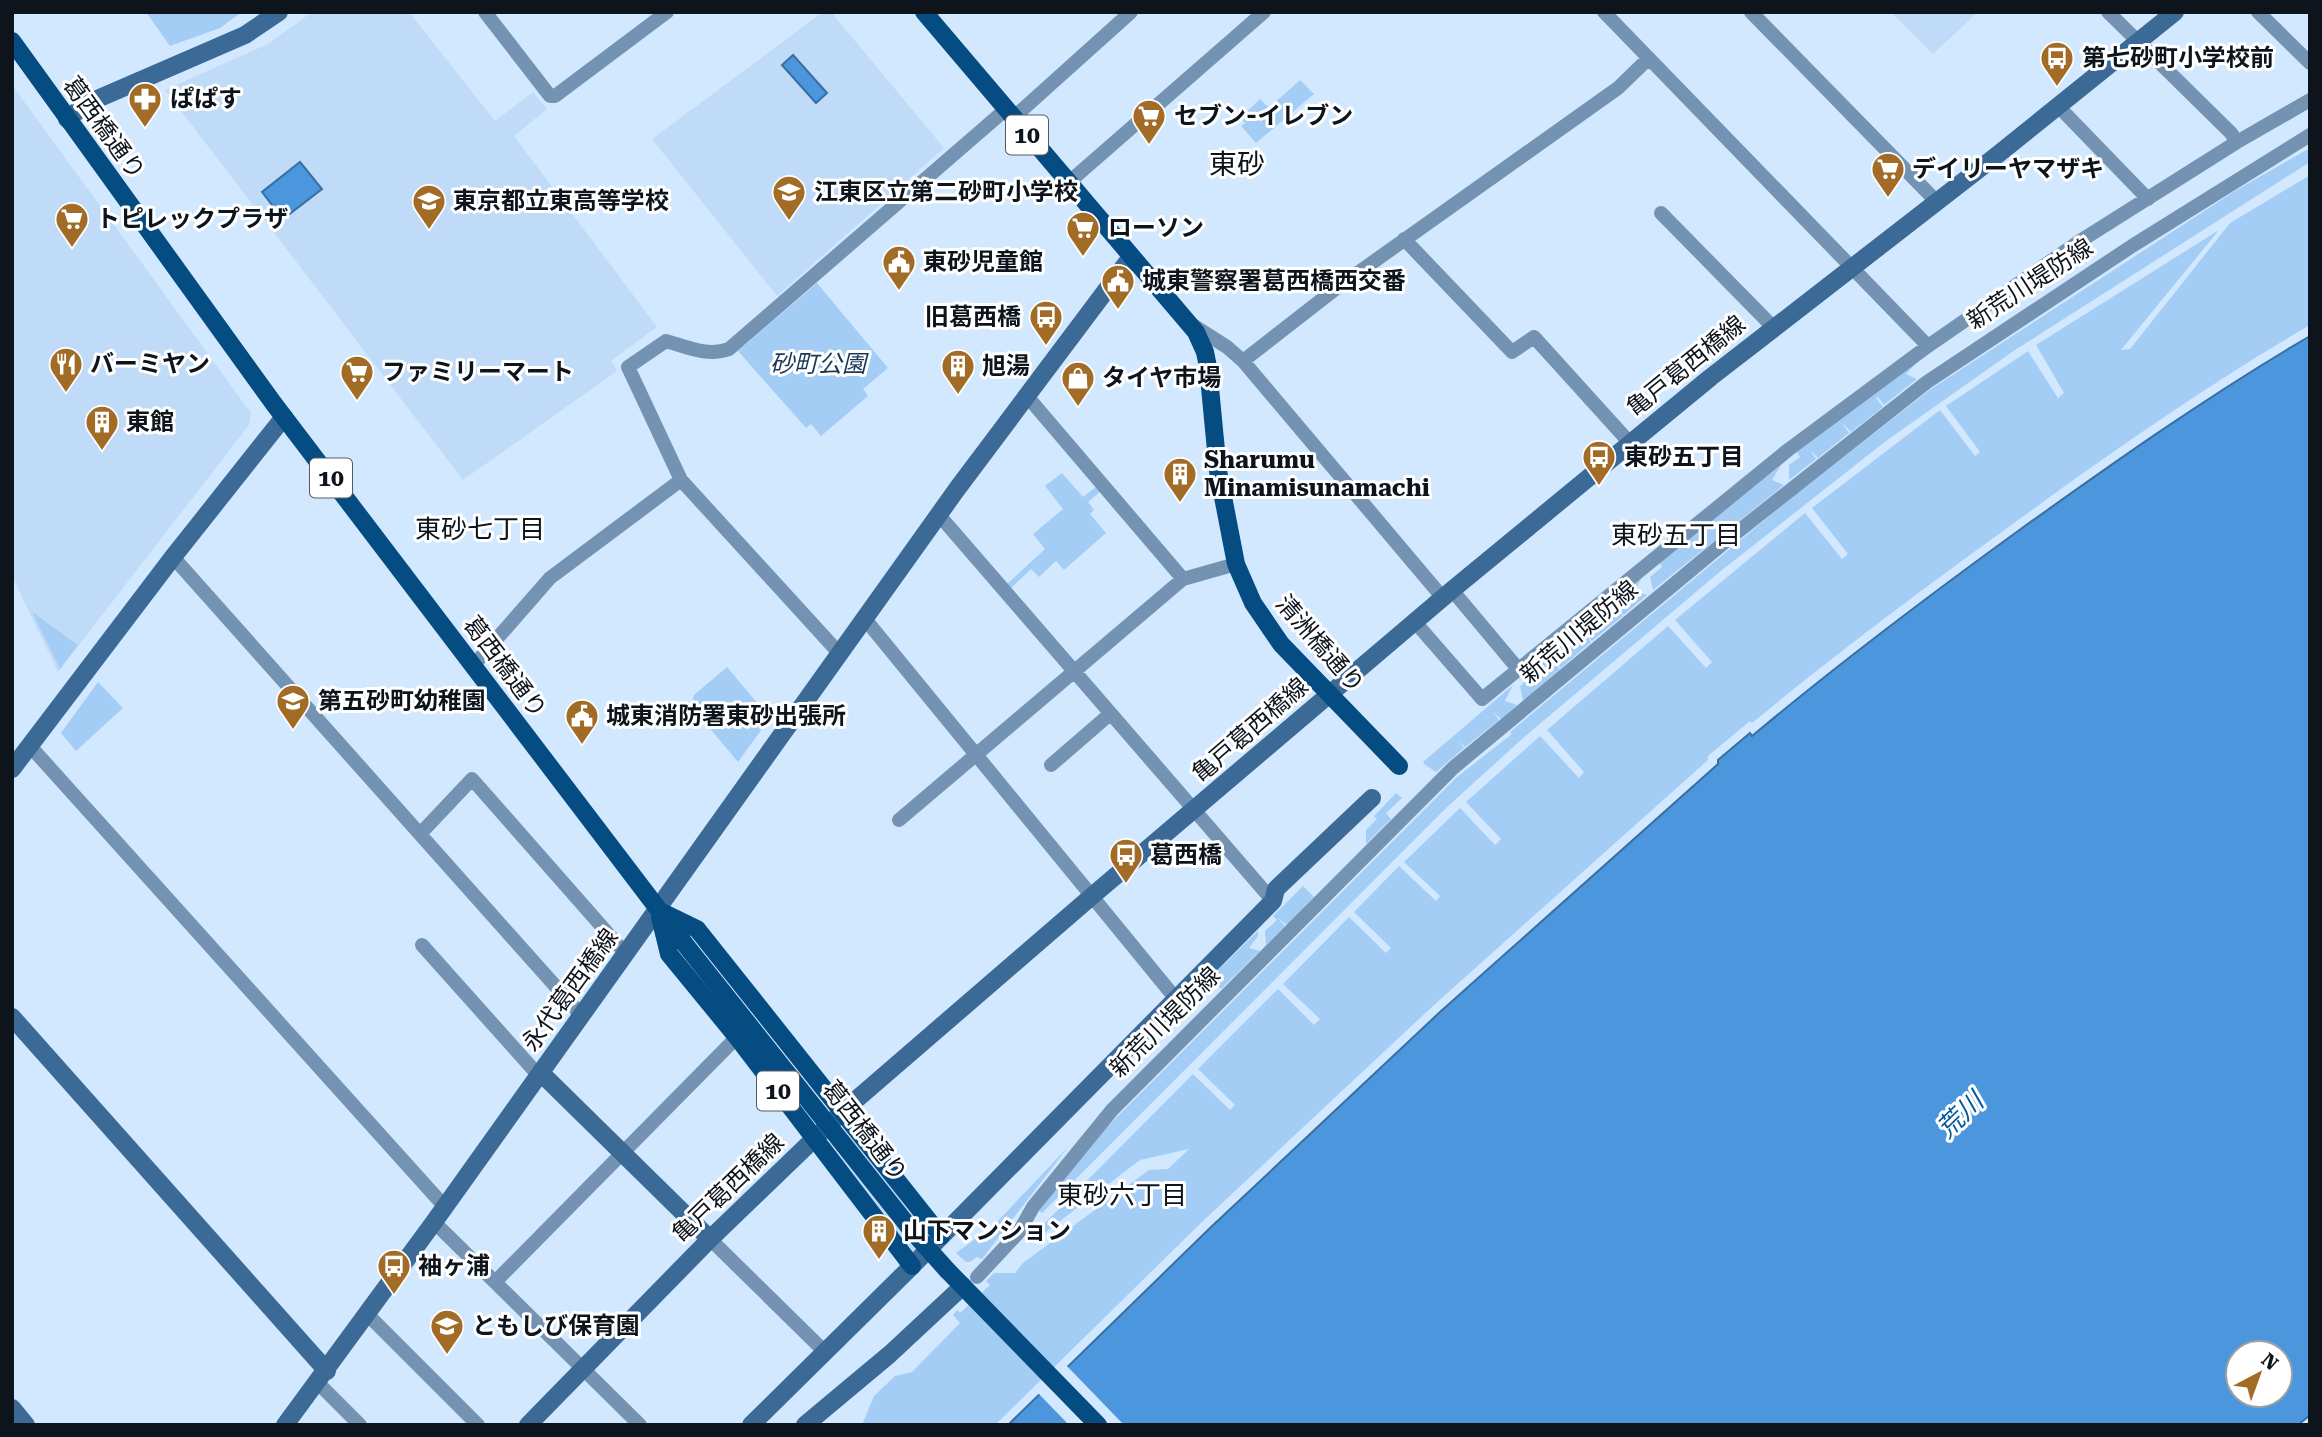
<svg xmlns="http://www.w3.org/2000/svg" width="2322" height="1437" viewBox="0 0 2322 1437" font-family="'Roboto Serif','Noto Sans JP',serif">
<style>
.built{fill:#c0dbf7}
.green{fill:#a4cdf6}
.water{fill:#4b96dd;stroke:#386fa3;stroke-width:2;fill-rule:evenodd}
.pier{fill:#d2e8ff}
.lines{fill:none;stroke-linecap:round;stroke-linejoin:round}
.street{stroke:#7493b2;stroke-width:14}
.secondary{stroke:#3c6a97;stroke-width:18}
.primary{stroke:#054c82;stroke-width:18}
.primary-bridge{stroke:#054c82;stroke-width:18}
.labels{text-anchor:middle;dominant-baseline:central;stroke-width:6;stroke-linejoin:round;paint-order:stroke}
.shield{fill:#fff;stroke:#565a60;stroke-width:2}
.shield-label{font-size:23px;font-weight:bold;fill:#0d141c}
.poi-label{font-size:24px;font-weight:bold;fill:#0d141c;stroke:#fff;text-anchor:start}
.street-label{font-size:24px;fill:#0d141c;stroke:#fff}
.park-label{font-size:24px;font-style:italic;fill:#193855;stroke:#fff}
.neighbourhood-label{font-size:26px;fill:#0d141c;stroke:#fff}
.water-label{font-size:26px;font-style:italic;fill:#005a9b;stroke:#fff}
.quarter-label{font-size:28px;fill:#0d141c;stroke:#fff}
</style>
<rect width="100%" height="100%" fill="#d2e8ff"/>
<path class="built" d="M312 12H409L495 121 533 92 547 109 514 136 657 327 611 361 617 371 463 480 165 90 268 44Z
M823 12H831L944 148 777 296 652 139Z
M1891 12H1978L1933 54Z
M12 85 251 413 249 425 58 672 12 576Z
M846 1127 933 1236 914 1253 828 1144Z"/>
<path class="green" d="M146 12H242L220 28 170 46Z
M1300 80 1314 94 1256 143 1241 126 1245 123 1240 118 1260 99 1269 108Z
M2310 148V162L2015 350 1886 441 1722 570 1522 739 1445 809 1061 1194 1042 1213 1039 1211 1085 1149 1457 777 1512 734 1510 732 1796 494 1931 389 2235 191Z
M2310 175V325C2207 385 2110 453 2014 523 1925 587 1837 653 1752 723L1750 721 1708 756V760L1434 1005 1203 1221 995 1425H862L874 1396 895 1376 912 1372 960 1323 953 1315 957 1310 960 1313 990 1285 986 1281 994 1273H1015L1023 1263 1149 1170 1168 1169 1189 1149 1140 1160 1030 1244 1027 1241 1193 1074 1230 1110 1235 1105 1198 1069 1278 989 1314 1025 1320 1019 1283 984 1349 917 1386 953 1391 948 1354 912 1399 866 1436 901 1440 896 1404 862 1460 808 1495 845 1501 839 1466 802 1540 736 1579 778 1584 772 1547 730 1668 626 1706 668 1712 662 1675 620 1805 513 1842 559 1848 554 1812 508 1940 410 1975 456 1980 452 1946 406 2028 351 2058 398 2064 393 2036 345 2219 230 2121 350 2130 349 2230 223Z
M817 283 888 368 863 389 868 396 821 436 811 424 806 428 738 351Z
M1921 358 1906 374 1917 379 1884 405 1878 397 1876 398 1883 407 1851 432 1842 423 1849 433 1818 458 1810 450 1816 459 1789 480V465L1800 457 1797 452Z
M1781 465 1772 480 1784 485 1653 590 1650 577 1662 567 1659 562Z
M1062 473 1083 497 1097 486 1101 491 1088 502 1094 510 1090 514 1106 533 1064 570 1056 561 1039 577 1031 569 1010 589 1006 585 1045 549 1033 534 1063 509 1045 486Z
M1643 575 1635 591 1647 595 1624 615 1615 606 1623 616 1592 641 1584 632 1591 642 1561 668 1552 660 1560 669 1523 701 1520 686 1531 677 1528 672Z
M32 612 78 645 60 669Z
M727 667 770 718 738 762 691 706 694 695Z
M98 682 123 708 76 751 61 733Z
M1513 685 1505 701 1517 705 1501 719 1493 712 1499 720 1465 747 1459 741 1464 748 1436 772 1424 764 1423 762Z
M1396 793 1402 798 1386 813 1391 819 1366 844V830L1377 819 1374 816Z
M1303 886 1314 897 1287 925 1278 918 1285 926 1266 945 1265 931 1277 920 1273 916Z
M1258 931V936L1249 948 1260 951 1221 989 1213 981 1182 1005Z
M1068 1147 982 1259 977 1257 970 1262H966L956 1253 994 1225Z"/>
<path class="water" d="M793 55 827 93 816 103 782 65Z
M300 162 322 189 283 219 262 192Z
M2310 336V1415L2298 1425H1008L1210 1228 1440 1012 1718 764V760L1750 733 1752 736C1838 664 1927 597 2018 531 2113 463 2209 395 2310 336ZM2238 1353H2280V1395H2238Z"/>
<path class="pier" d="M1065 1364 1124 1425H1069L1037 1392Z"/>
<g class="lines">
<path class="street" d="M485 12 550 96H555L667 12
M1604 12 1928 346 2077 243 2237 142 2310 100
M1751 12 1937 202
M2108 12 2231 133 2237 142
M2258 12 2310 63
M2058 106 2148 199
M1013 118 1131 12
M1068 183 1264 12
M1661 213 1773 327
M1404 239 1512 352 1534 337 1630 443
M1191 324 1227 347 1243 361 1443 598
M1243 361 1338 287 1618 88 1649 58
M1026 395 1183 579
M939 515 1273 901
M173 557 582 1016
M1452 590 1519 670
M865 619 1176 999
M1415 622 1482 699 1788 450 1928 346
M839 653 681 480 628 367 666 341C687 347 708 357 729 349L1005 110
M473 666 550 578 681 480
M30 746 445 1207
M1051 765 1110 714
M899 820 1183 579 1236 564
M421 833 472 779 626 954
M422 945 539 1076
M434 1222 640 1425
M710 1239 824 1351
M977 1277 1019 1232 1033 1207 1112 1110 1453 768 1726 541 1927 382 2132 246 2310 135
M496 1281 737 1037
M367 1314 478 1425
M318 1383 360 1425"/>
<path class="secondary" d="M67 119 88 103 245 35 279 12
M12 769 173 557 284 417
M12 1017 327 1371
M541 1073 710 1239
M12 1408 26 1425
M285 1425 434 1222 957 489 1131 257
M528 1425 710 1239 843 1111 1092 896 1452 590 1711 377 1996 156 2175 12
M751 1425 912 1266 1273 901 1276 889 1372 798
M805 1425 890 1354 963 1286"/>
<path class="primary" d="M924 12 1196 332 1205 352 1208 367 1218 471 1236 564 1253 603 1281 644 1399 766
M12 41 274 404 684 943
M664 913 697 929 941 1236
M660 917 669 954 737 1037 912 1266
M947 1270 1098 1425"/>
<path class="primary-bridge" d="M684 943 913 1232 947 1270"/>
</g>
<defs>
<symbol id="bus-pin" viewBox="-11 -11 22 30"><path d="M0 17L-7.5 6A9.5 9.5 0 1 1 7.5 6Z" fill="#a26c26" stroke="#fff"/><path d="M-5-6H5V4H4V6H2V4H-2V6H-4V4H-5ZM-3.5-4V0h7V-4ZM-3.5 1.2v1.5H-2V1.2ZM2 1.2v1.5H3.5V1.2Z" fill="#fff"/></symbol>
<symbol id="pharmacy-pin" viewBox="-11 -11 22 30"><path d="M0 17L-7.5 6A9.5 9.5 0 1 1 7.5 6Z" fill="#a26c26" stroke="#fff"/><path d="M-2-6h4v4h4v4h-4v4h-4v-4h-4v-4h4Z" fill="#fff"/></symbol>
<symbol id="supermarket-pin" viewBox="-11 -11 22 30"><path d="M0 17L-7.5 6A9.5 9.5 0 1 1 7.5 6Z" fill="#a26c26" stroke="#fff"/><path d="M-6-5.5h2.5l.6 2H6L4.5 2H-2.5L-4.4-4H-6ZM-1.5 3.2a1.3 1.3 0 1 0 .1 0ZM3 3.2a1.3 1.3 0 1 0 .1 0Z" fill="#fff"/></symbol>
<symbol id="school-pin" viewBox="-11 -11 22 30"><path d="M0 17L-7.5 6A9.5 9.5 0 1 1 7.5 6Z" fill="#a26c26" stroke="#fff"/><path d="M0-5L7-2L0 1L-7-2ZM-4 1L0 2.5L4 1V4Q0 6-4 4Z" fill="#fff"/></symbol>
<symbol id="civic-pin" viewBox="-11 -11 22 30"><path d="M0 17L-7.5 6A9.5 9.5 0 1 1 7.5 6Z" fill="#a26c26" stroke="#fff"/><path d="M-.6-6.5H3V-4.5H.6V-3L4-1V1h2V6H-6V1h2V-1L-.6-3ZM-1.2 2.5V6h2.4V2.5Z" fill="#fff"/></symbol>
<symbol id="restaurant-pin" viewBox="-11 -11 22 30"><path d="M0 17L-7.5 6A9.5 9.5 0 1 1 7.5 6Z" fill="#a26c26" stroke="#fff"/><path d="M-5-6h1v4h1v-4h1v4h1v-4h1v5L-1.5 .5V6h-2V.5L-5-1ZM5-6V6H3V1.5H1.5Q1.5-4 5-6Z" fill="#fff"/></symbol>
<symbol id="building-pin" viewBox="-11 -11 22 30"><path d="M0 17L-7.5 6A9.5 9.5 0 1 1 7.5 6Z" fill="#a26c26" stroke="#fff"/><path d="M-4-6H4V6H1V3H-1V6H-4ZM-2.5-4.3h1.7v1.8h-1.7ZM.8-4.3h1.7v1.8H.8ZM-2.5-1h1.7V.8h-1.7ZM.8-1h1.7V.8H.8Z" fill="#fff"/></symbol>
<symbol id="shop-pin" viewBox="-11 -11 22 30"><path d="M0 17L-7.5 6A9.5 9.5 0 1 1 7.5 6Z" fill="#a26c26" stroke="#fff"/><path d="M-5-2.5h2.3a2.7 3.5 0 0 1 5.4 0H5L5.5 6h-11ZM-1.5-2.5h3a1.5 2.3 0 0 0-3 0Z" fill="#fff"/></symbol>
</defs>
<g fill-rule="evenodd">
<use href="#bus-pin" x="2038" y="39" width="38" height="52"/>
<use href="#pharmacy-pin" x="126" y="80" width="38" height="52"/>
<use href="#supermarket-pin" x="1130" y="97" width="38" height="52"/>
<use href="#supermarket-pin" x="1869" y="150" width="38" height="52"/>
<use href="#school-pin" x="770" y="173" width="38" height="52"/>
<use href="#school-pin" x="410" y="182" width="38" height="52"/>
<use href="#supermarket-pin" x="53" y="200" width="38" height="52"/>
<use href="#supermarket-pin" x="1064" y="209" width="38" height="52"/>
<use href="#civic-pin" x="880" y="243" width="38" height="52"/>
<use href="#civic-pin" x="1099" y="262" width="38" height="52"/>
<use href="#bus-pin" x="1027" y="298" width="38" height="52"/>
<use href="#restaurant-pin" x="47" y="345" width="38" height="52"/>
<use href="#building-pin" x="939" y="347" width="38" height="52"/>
<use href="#supermarket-pin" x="338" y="353" width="38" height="52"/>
<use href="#shop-pin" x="1059" y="359" width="38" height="52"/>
<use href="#building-pin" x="83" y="403" width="38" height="52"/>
<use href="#bus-pin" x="1580" y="438" width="38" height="52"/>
<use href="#building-pin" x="1161" y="455" width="38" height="52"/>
<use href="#school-pin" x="274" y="682" width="38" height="52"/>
<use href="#civic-pin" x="563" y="697" width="38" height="52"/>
<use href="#bus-pin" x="1107" y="836" width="38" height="52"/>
<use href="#building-pin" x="860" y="1212" width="38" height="52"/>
<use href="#bus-pin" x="375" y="1247" width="38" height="52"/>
<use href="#school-pin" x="428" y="1307" width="38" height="52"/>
</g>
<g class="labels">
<g class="shield">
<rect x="1006" y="115.5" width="42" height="39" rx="5"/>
<rect x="310" y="458.5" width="42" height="39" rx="5"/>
<rect x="757" y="1071.5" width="42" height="39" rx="5"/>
</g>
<g class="shield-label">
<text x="1027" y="135">10</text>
<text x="331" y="478">10</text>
<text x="778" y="1091">10</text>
</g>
<g class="poi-label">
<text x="2082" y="58">第七砂町小学校前</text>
<text x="170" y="99">ぱぱす</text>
<text x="1174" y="116">セブン-イレブン</text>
<text x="1912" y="169">デイリーヤマザキ</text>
<text x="814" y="192">江東区立第二砂町小学校</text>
<text x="453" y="201">東京都立東高等学校</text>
<text x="96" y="219">トピレックプラザ</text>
<text x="1108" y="228">ローソン</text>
<text x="923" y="262">東砂児童館</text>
<text x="1142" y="281">城東警察署葛西橋西交番</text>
<text x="1021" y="317" text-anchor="end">旧葛西橋</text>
<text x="90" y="364">バーミヤン</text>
<text x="982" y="366">旭湯</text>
<text x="382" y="372">ファミリーマート</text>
<text x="1102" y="378">タイヤ市場</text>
<text x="126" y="422">東館</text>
<text x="1624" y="457">東砂五丁目</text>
<text x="1204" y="460">Sharumu<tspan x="1204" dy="28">Minamisunamachi</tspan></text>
<text x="318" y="701">第五砂町幼稚園</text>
<text x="606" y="716">城東消防署東砂出張所</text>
<text x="1150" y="855">葛西橋</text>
<text x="903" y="1231">山下マンション</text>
<text x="418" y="1266">袖ヶ浦</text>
<text x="472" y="1326">ともしび保育園</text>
</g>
<g class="street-label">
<text transform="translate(104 128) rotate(54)">葛西橋通り</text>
<text transform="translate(2030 284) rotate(-33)">新荒川堤防線</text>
<text transform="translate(1686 366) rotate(-39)">亀戸葛西橋線</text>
<text transform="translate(1579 632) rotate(-40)">新荒川堤防線</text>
<text transform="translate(1320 644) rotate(49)">清洲橋通り</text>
<text transform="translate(505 667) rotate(53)">葛西橋通り</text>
<text transform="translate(1250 730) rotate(-41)">亀戸葛西橋線</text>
<text transform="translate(570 990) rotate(-54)">永代葛西橋線</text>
<text transform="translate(1165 1022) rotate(-45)">新荒川堤防線</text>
<text transform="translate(865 1131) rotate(52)">葛西橋通り</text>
<text transform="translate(728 1188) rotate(-44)">亀戸葛西橋線</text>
</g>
<g class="park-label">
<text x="818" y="364">砂町公園</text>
</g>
<g class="neighbourhood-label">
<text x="480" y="529">東砂七丁目</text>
<text x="1676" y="535">東砂五丁目</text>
<text x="1122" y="1195">東砂六丁目</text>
</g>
<g class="water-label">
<text transform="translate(1960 1115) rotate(-44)">荒川</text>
</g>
<g class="quarter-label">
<text x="1237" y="164">東砂</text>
</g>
</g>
<rect width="2322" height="1437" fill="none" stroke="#0d141c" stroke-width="28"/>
<g transform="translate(2259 1374) rotate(41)"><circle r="33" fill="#ffffff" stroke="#9ea1a4" stroke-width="2"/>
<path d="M0-5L12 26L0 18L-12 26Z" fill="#a26c26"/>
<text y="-10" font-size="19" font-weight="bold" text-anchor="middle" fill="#0d141c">N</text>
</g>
</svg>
